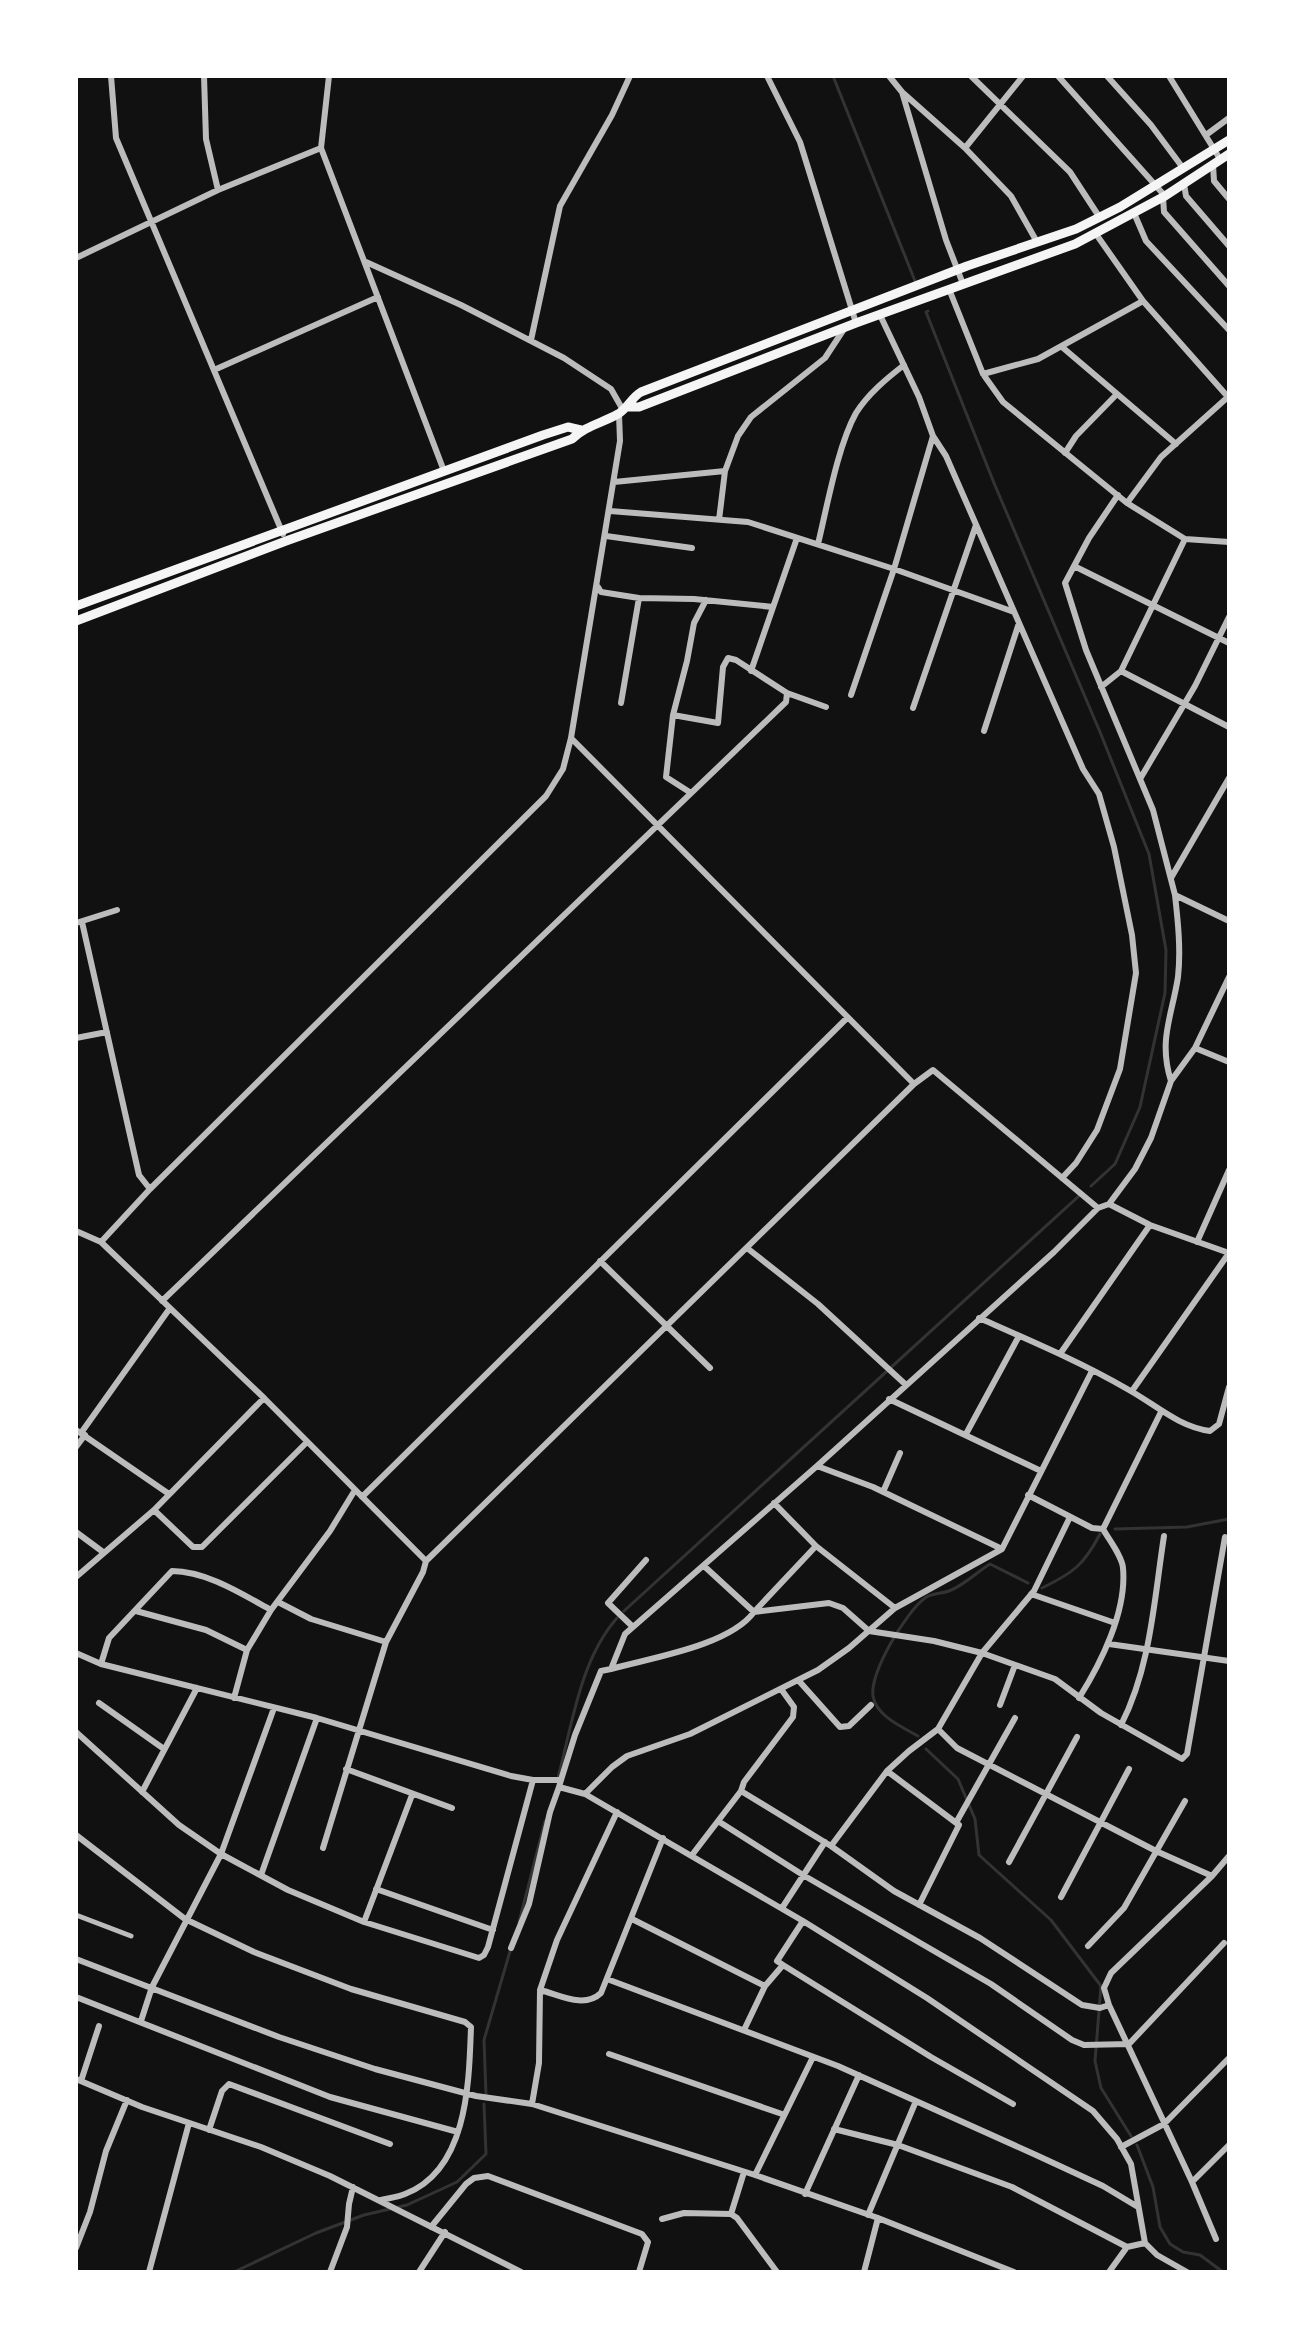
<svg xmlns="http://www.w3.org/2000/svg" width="1305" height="2348" viewBox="0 0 1305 2348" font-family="Lato,sans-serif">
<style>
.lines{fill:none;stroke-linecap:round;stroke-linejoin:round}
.stream{stroke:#333;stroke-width:3}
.pedestrian{stroke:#bcbcbc;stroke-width:5}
.minor{stroke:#bcbcbc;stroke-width:6}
.secondary{stroke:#f5f5f5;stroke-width:9}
</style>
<rect width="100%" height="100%" fill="#111"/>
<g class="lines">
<path class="stream" d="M833 76 915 281
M928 311 926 312 994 483 1100 732 1149 854 1166 950 1165 993 1140 1107 1115 1164 1091 1186
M1115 1529 1187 1527 1229 1519
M1042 1588C1073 1573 1084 1565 1100 1534
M624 1611 1080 1195
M918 1736C902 1727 876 1716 873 1696 870 1672 906 1612 925 1598 931 1593 941 1594 949 1591 963 1586 977 1572 990 1564L1028 1583
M926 1749 958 1779 975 1819 979 1855 1051 1920 1101 1986 1095 2061 1101 2088 1131 2136
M558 1778C572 1725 580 1660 617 1618
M519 1922 545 1821
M486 2095 484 2040 511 1948
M1137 2145 1153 2187 1160 2227 1170 2244 1183 2252 1200 2255 1223 2272
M234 2272 316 2233 364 2215 407 2205 457 2182 486 2154 484 2104"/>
<path class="pedestrian" d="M76 1915 131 1936"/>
<path class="minor" d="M111 76 116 138 283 534
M204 76 206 139 218 190
M329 76 321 148 444 471
M767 76 800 142 856 323
M889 76 902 92 946 240 963 284
M971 76 1070 172 1100 218
M1058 76 1165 196
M1107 76 1151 125 1183 168
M1169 76 1220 159
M902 92 965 148 1011 196 1037 242
M1206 135 1229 118
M965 148 1023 76
M1213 165 1214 181 1229 199
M1184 184 1186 196 1229 246
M1163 197 1164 212 1229 286
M1134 213 1146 241 1229 330
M1096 234 1143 301 1228 397
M76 258 218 190 321 148
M366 262 461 305 564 358 611 389 623 410
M949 289 983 374 1003 402 1127 503 1185 539 1229 542
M880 315 919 397 933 436 946 456 1083 769 1099 794 1114 847 1132 935 1136 973 1120 1069 1097 1130 1076 1163 1062 1178
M531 340 560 206 612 115 630 76
M1062 347 1176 444
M214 370 378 297
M983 374 1038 359 1143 301
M619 414 620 441 571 738 914 1084
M1065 453 1076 436 1117 394
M614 482 725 471 738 436 751 417 825 358 844 329
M1118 495 1089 538 1065 583 1086 650 1153 810 1175 895 1229 921
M1127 503 1161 457 1229 396
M610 511 748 522 894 569 1014 612
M719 520 725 471
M606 536 692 548
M818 544C827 507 838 445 856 413 868 394 886 379 904 365
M1074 566 1229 643
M598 587 601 592 639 598 694 599 773 607
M751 671 797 538
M1121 671 1229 727
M1101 687 1121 671 1185 539
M851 695 894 569 933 436
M621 703 639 598
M913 708 976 525
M673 715 718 723 723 667 728 658 736 660 787 693 826 707
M984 731 1019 623
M1140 779 1195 686 1229 617
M691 793 666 777 673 715 687 661 694 623 706 600
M1171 878 1229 778
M82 922 139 1175 150 1189
M76 923 117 910
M76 1038 107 1032
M1195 1048 1229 1062
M1171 1081C1158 1040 1172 1016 1178 977 1181 950 1178 922 1175 895
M1109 1204 1135 1169 1151 1138 1171 1081 1195 1048 1229 977
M76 1231 101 1242 264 1398 426 1561
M101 1242 150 1189 546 796 563 769 571 738
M1197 1242 1229 1170
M747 1248 818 1304 905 1384
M600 1261 710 1368
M162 1301 786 702 787 693
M979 1318C1029 1340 1081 1362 1129 1390 1156 1405 1179 1427 1210 1431L1219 1424 1229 1387
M1060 1354 1150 1225
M1132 1391 1229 1253
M889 1399 1041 1471
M76 1430 169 1494
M81 1433 170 1308
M966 1434 1019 1336
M76 1447 85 1435
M817 1466 873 1487 1002 1549
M883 1492 900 1453
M1028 1495 1092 1528 1103 1529 1161 1412
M362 1497 847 1018
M774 1503 816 1546
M154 1510 193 1547H202L307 1442
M76 1532 103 1552
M76 1577 154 1510 264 1398
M1031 1594 1115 1623
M278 1602 311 1619 386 1642
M895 1608 1002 1549 1092 1371
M136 1611 206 1630 247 1650
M633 1627 608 1603 646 1560
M1109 1644 1229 1661
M76 1653 101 1664 317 1718 511 1776 533 1780H561L559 1787 585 1794 803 1921 927 1998 1093 2111 1117 2139 1131 2164 1145 2243 1157 2255 1187 2272
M101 1664 109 1638 172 1571C206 1571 242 1594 271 1610
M611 1669C650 1658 729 1646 754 1612L829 1603 843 1608 869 1631 934 1641 982 1653 1055 1679 1101 1713 1182 1759 1187 1754 1225 1537
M799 1681 840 1727 849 1726 871 1705
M234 1698 247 1650 271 1610 330 1531 355 1490
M1079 1698C1101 1663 1127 1611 1123 1568 1122 1556 1109 1540 1103 1529
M99 1703 164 1749
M1000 1705 1015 1665
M1121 1725C1151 1666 1154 1600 1164 1536
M938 1729 957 1748 1156 1851 1212 1876 1111 1973 1104 1988 1109 2005 1192 2182
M76 1732 179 1825 221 1854 288 1890 364 1922 479 1958 484 1955 488 1947 533 1780
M346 1769 452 1808
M887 1771 959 1825 919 1905
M561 1780 575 1735 601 1671 611 1669 625 1634 817 1466 1054 1252 1098 1208
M741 1791 831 1846 894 1891 980 1938 1082 2005 1100 2008 1109 2005
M142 1792 197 1688
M585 1794 612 1767 627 1756 690 1734 818 1670 849 1648 895 1608 816 1546 754 1612 704 1566
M718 1821 803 1875 991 1984 1072 2040 1084 2045 1129 2044 1224 1943
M957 1821 1015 1718
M76 1835 185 1919 254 1952 351 1989 465 2022 471 2027C469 2082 468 2170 405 2194 398 2197 389 2198 381 2200
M831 1846 887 1771 909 1751 938 1729 982 1653 1034 1591 1070 1517
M323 1848 386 1642 423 1572 426 1561 914 1084 933 1070 1098 1208 1109 1204 1150 1225 1229 1253
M692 1855 741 1791 744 1782 793 1717 794 1707 781 1689
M1009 1862 1077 1737
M261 1875 317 1718
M1212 1876 1229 1856
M376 1889 493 1930
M1061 1897 1129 1769
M782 1908 825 1842
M632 1919 765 1986
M364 1922 412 1795
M1088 1946 1124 1908 1185 1801
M511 1948 529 1904 550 1812 559 1787
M76 1959 279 2037 375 2069 476 2096 532 2104 755 2175 878 2218 1014 2272
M783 1965 931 2057 1013 2104
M607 1979 838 2066 1036 2155 1103 2186 1138 2207
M540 1990C560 1995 584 2009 601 1993L663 1838
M76 1997 330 2097 458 2132
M141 2021 152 1987 221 1854 274 1708
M744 2030 765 1986 783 1965 777 1961 803 1921
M609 2054 782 2114
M76 2079 142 2107 261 2147 330 2176 521 2272
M81 2081 99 2026
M532 2104 539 2063 540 1990 557 1940 617 1812
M834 2129 898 2145 1012 2187 1127 2247 1145 2243
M209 2130 222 2091 229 2084 390 2144
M1121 2147 1164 2124 1229 2058
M744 2172 731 2214 737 2218 777 2272
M755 2175 813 2057
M805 2194 859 2075
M868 2215 916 2101
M662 2219 684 2213 731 2214
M431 2227 466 2184 474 2178 488 2176 642 2234 648 2242 639 2272
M1216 2239 1192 2182 1229 2145
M76 2248 90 2212 106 2151 127 2100
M149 2272 189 2123
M330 2272 347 2227 349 2204 353 2187
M419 2272 445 2232
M864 2272 878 2218
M1109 2272 1127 2247"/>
<path class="secondary" d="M627 407H639L856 323 1075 244 1165 196 1229 154
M76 606 543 435 568 427 581 430
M76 621 286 541 572 439C585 426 602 423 618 414 628 408 631 398 641 392L967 266 1076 229 1120 207 1229 140"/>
</g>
<rect width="1305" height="2348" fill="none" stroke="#ffffff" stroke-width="156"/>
</svg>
